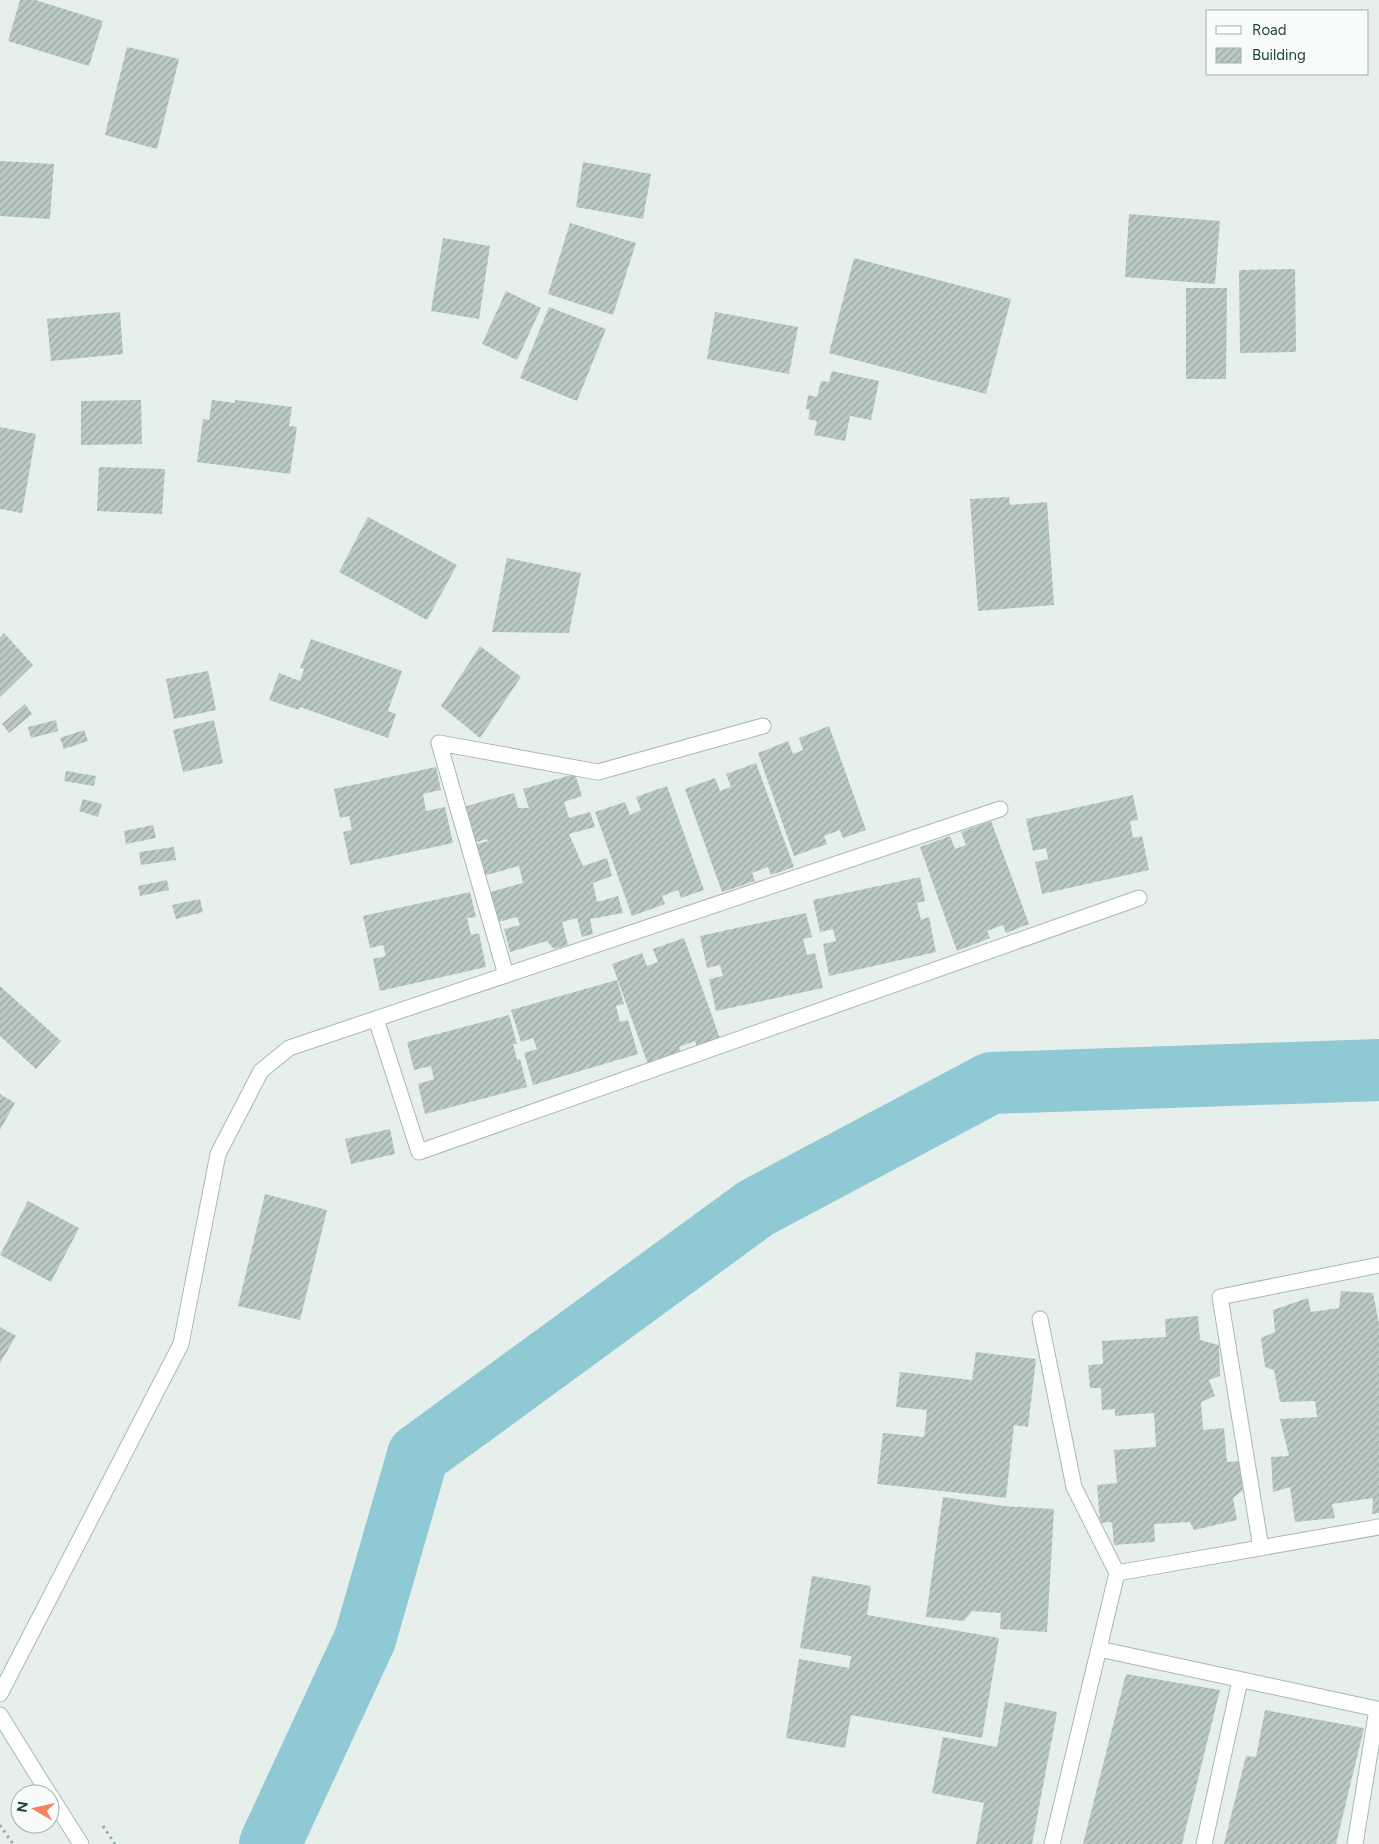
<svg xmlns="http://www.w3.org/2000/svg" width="1379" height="1844" viewBox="0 0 1379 1844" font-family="Figtree,sans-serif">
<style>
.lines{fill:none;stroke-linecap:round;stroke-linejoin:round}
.river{stroke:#8ec9d4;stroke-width:62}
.building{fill:url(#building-hatch)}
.street-casing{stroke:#a8b8b2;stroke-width:17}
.secondary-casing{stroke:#a4bbb3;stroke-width:17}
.path{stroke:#86b3a5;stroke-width:3;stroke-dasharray:2.5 4;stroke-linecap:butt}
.street{stroke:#fff;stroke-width:15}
.secondary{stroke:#fff;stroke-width:15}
</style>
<defs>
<pattern id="building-hatch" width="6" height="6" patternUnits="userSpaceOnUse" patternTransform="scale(1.25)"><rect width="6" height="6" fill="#bbcac4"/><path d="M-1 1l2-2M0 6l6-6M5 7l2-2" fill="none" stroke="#98a6a0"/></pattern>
</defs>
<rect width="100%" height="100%" fill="#e6efeb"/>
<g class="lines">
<path class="river" d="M270 1844 365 1639 418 1455 756 1208 991 1083 1379 1070"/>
</g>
<path class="building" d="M20 0H35L103 21 89 66 8 41Z
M127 47 179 59 157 149 105 135Z
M0 161 54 164 50 219 0 216Z
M583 162 651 174 643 219 576 207Z
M1129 214 1220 221 1215 284 1125 277Z
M570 223 636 243 613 315 548 294Z
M443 238 490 246 479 319 431 311Z
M854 258 1011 299 986 394 829 353Z
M1295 269 1296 352 1240 353 1239 270Z
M1186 288H1227L1226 379H1186Z
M506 291 541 308 517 360 482 344Z
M549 307 606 329 577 401 520 378Z
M120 312 123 354 51 361 47 319Z
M715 312 798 327 789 374 707 359Z
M832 371 879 381 871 420 850 416 845 441 814 435 817 421 808 419 810 410 806 409 808 395 817 397 821 381 829 382Z
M141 400 142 444 81 445V401Z
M212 400 235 403V400L292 407 289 426 297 427 290 474 197 462 203 419 209 420Z
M0 427 36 434 22 513 0 509Z
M99 467 165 469 162 514 97 511Z
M1009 497 1010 505 1047 502 1054 605 978 611 970 499Z
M368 517 457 565 427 620 339 572Z
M507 558 581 573 569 633 492 632Z
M4 633 33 665 0 697V638Z
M311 639 402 671 388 711 396 714 388 738 300 707 299 710 269 700 279 673 300 681 304 669 300 668Z
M480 646 521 677 480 738 441 706Z
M208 671 216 710 174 719 166 679Z
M25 704 32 714 9 733 2 724Z
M56 720 58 731 31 738 28 727Z
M214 720 223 763 183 772 173 730Z
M829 726 866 830 843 838 840 830 824 836 827 844 794 856 758 753 788 741 793 754 803 750 799 738Z
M84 730 88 741 64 749 60 738Z
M756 763 794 867 771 875 768 867 752 873 755 881 722 892 685 789 715 778 720 791 731 787 726 774Z
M436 767 441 790 423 794 426 811 445 807 453 843 350 865 343 832 352 830 349 816 340 818 334 789Z
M66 771 96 776 94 786 64 781Z
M575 774 582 796 564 802 569 818 590 812 595 827 569 834 583 866 607 858 612 876 593 883 597 902 618 896 623 913 590 919 593 934 582 937 577 918 562 922 568 945 554 949 547 941 510 952 504 929 520 925 517 917 498 922 490 892 523 883 519 866 483 876 474 845 488 841 487 839 473 843 463 807 514 793 518 808H529L523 789Z
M667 786 704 890 681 898 678 890 662 896 665 904 632 916 595 812 625 802 630 815 641 810 636 797Z
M1133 795 1138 820 1130 821 1133 838 1142 836 1149 870 1042 894 1035 862 1048 859 1046 848 1033 851 1026 819Z
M83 799 102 804 98 817 79 811Z
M991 821 1029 924 1006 933 1003 925 987 931 990 938 957 951 920 847 950 836 955 849 966 845 961 832Z
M153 825 156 838 126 844 124 831Z
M174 847 176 860 141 865 139 852Z
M920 877 925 901 917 903 921 920 929 917 936 952 829 976 823 944 836 941 833 929 820 932 813 900Z
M167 880 169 890 140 896 138 886Z
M470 892 476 917 467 918 471 935 479 933 486 967 380 991 373 959 386 956 383 945 370 948 363 916Z
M200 899 203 912 176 919 172 905Z
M806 913 812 937 803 939 807 955 815 953 823 988 716 1011 709 979 723 976 720 965 707 968 700 936Z
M684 938 721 1041 698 1050 695 1041 679 1047 682 1055 649 1067 612 964 642 953 647 966 658 962 653 949Z
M617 980 624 1004 616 1006 620 1022 628 1020 638 1054 533 1085 524 1053 537 1049 533 1038 521 1042 511 1010Z
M0 986 61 1041 36 1069 0 1036Z
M509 1015 517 1044H513L517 1060 520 1059 527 1087 425 1114 418 1084 434 1079 431 1066 414 1070 407 1042Z
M0 1094 15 1103 0 1130Z
M390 1129 395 1154 351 1164 345 1139Z
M265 1194 327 1210 300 1320 238 1306Z
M28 1201 79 1228 51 1282 0 1255Z
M1341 1291 1373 1293 1379 1324V1513L1372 1514 1373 1498 1332 1504 1335 1518 1295 1522 1290 1487 1273 1492 1271 1457 1289 1456 1280 1419 1317 1417 1315 1401 1280 1402 1274 1370 1265 1367 1261 1338 1275 1332 1273 1310 1308 1298 1311 1312 1339 1308Z
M1198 1316 1200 1340 1219 1345 1220 1376 1209 1380 1215 1396 1201 1402 1203 1430 1224 1428 1227 1462 1240 1461 1243 1490 1233 1498 1237 1520 1194 1530 1190 1522 1154 1524 1155 1542 1114 1545 1112 1522 1100 1523 1097 1485 1117 1483 1114 1450 1156 1447 1154 1413 1115 1416V1409L1102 1410 1101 1388H1090L1088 1365 1103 1364 1102 1341 1166 1337 1165 1319Z
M0 1327 16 1336 0 1363Z
M976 1352 1036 1359 1028 1427 1014 1425 1006 1498 877 1484 883 1433 924 1437 927 1410 896 1407 900 1372 972 1380Z
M943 1497 1003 1506 1054 1509 1047 1632 1000 1629 1001 1613 972 1611 964 1621 926 1617Z
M812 1576 871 1586 867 1615 999 1638 982 1738 851 1715 845 1748 786 1738 799 1659 849 1668 851 1656 800 1648Z
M1126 1674 1220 1690 1182 1844H1083Z
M1005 1702 1057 1712 1032 1844H976L984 1803 932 1793 943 1737 997 1747Z
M1265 1710 1364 1728 1336 1844H1224L1246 1756 1256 1757Z"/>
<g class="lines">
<defs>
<path id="street" d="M506 975 439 743 598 772 763 726
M376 1019 419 1152 1139 898
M1040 1319 1074 1487 1117 1573
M1261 1548 1220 1297 1379 1265
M1099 1649 1377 1709 1355 1844
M0 1694 181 1344 218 1154 261 1071 289 1048 1000 809
M1052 1844 1117 1573 1379 1527
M1204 1844 1240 1680"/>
<path id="secondary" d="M0 1715 49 1794
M50 1795 81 1844"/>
</defs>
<use href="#street" class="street-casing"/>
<use href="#secondary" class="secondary-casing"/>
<path class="path" d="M0 1825 13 1844
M103 1826 115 1844"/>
<use href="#street" class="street"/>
<use href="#secondary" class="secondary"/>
</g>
<rect x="1206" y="10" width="162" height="65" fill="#f7fbf9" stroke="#a3b1ad"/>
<rect x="1216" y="26" width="25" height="8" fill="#ffffff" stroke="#a3b1ad"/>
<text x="1252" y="35" font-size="15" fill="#24423a">Road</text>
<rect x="1216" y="48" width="25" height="15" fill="url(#building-hatch)" stroke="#a3b1ad"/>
<text x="1252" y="60" font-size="15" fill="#24423a">Building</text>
<g transform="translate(35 1809) rotate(279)"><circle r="24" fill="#f7fbf9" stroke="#a3b1ad"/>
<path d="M0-4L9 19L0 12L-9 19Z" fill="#f4845f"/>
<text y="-8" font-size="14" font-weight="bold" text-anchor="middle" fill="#24423a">N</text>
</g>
</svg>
